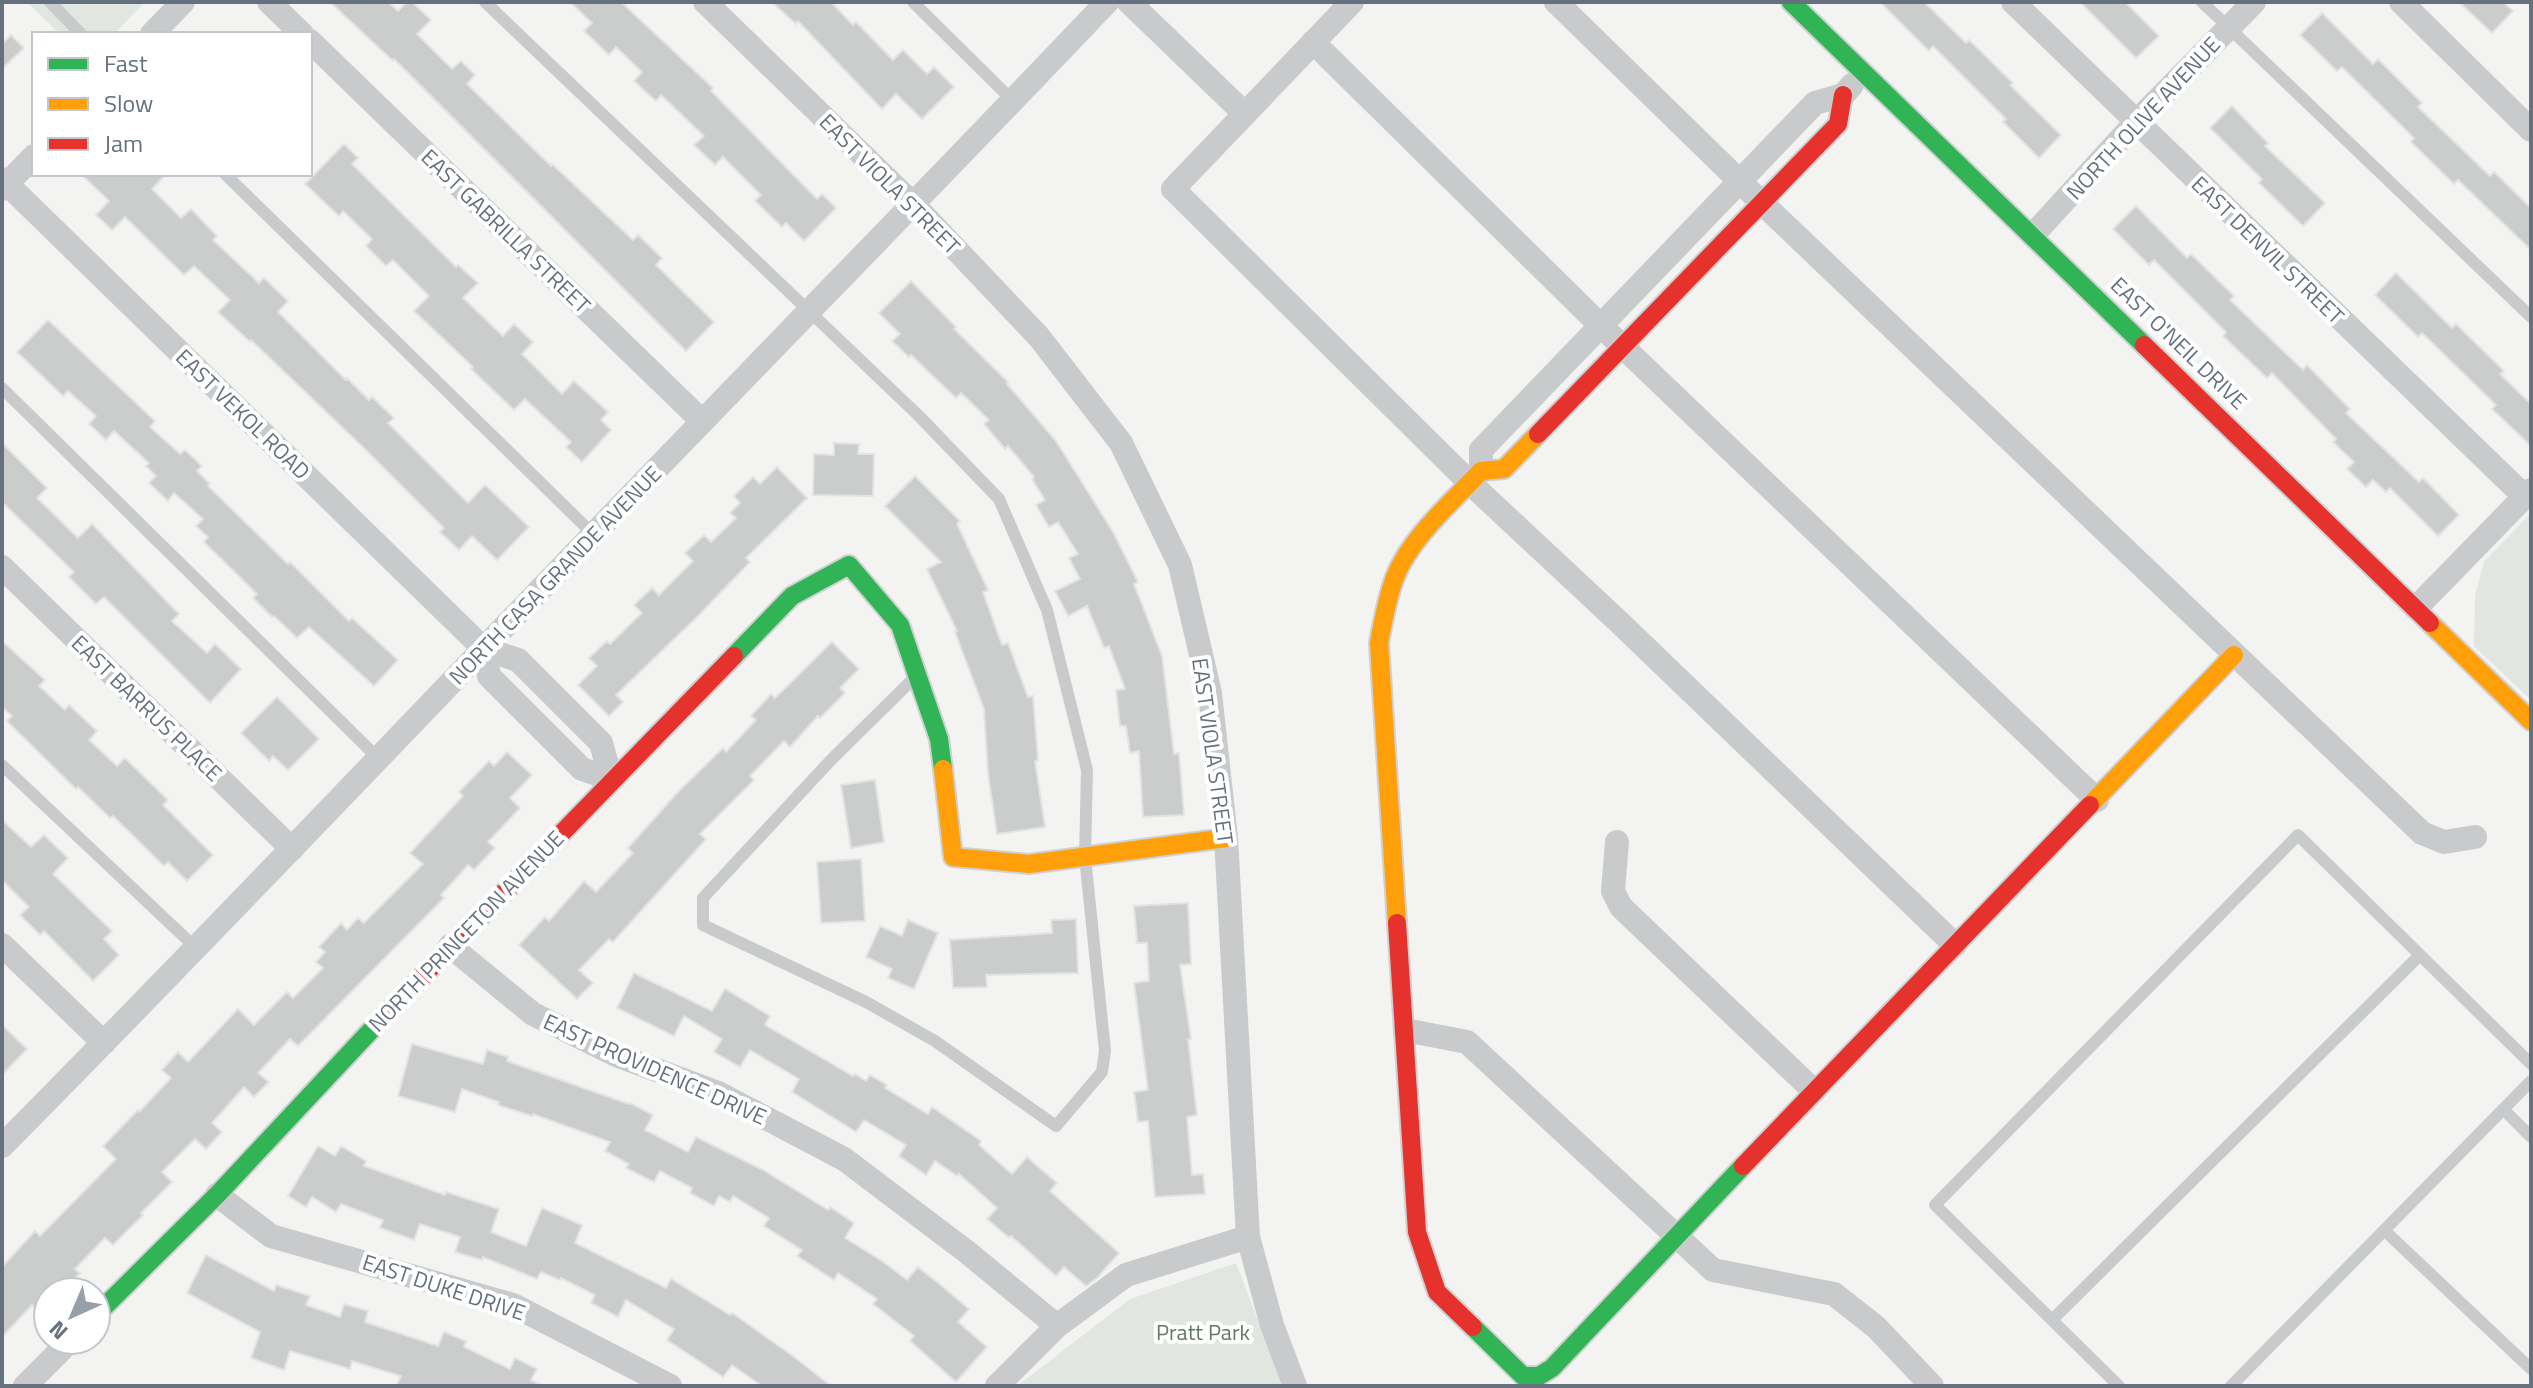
<svg xmlns="http://www.w3.org/2000/svg" width="2533" height="1388" viewBox="0 0 2533 1388" font-family="'Titillium Web',sans-serif">
<style>
.green{fill:#e2e6e1}
.building{fill:#cbcdcd;stroke:#e2e3e2;stroke-width:2}
.lines{fill:none;stroke-linecap:round;stroke-linejoin:round}
.fast-casing{stroke:#cfd0d0;stroke-width:22}
.slow-casing{stroke:#cfd0d0;stroke-width:22}
.jam-casing{stroke:#cfd0d0;stroke-width:22}
.lane{stroke:#c9cacc;stroke-width:12}
.street{stroke:#c9cacc;stroke-width:24}
.fast{stroke:#30b455;stroke-width:18}
.slow{stroke:#ff9f0a;stroke-width:18}
.jam{stroke:#e5322d;stroke-width:18}
.labels{text-anchor:middle;dominant-baseline:central;stroke-width:8;stroke-linejoin:round;paint-order:stroke}
.street-label{font-size:22px;fill:#667180;stroke:#fff}
.park-label{font-size:22px;fill:#657864;stroke:#fff}
</style>
<rect width="100%" height="100%" fill="#f3f4f2"/>
<path class="green" d="M27 2H145L114 34H60Z
M2531 513V700L2474 646 2475 595 2484 562Z
M1236 1263 1283 1386H1017L1130 1299Z"/>
<path class="building" d="M330 2H388L398 11 407 2H412L431 20 417 34 452 69 461 61 475 75 467 84 551 166 552 164 633 240 638 235 662 258 656 265 714 322 686 351 394 59 393 61Z
M570 2H621L713 88 711 91 817 199 822 194 836 208 804 241 786 223 782 227 755 201 761 195 723 157 715 165 694 145 704 136 661 95 656 101 634 81 642 72 616 47 609 55 584 31 592 23Z
M772 2H831L853 25 856 22 893 60 903 50 927 74 934 67 954 87 922 119 896 94 882 109 798 21 796 24Z
M1880 2H1924L1966 43 1969 40 2013 83 2010 85 2061 135 2039 158 2003 122 2006 119 1933 46 1929 51Z
M2080 2H2125L2159 36 2136 58Z
M2459 2H2503L2513 11 2492 33Z
M2322 13 2373 64 2378 59 2422 103 2418 107 2490 176 2494 172 2531 208V250L2458 180 2454 184 2411 142 2414 138 2342 67 2337 71 2300 35Z
M11 35 24 48 2 69V44Z
M2232 106 2268 143 2265 146 2325 203 2303 226 2259 183 2262 179 2210 128Z
M344 144 358 158 352 164 456 267 458 265 478 283 463 298 503 336 514 324 533 342 522 354 562 394 574 381 608 412 601 420 611 430 582 462 566 447 571 442 525 399 514 410 471 369 473 367 414 311 429 296 393 260 386 266 366 246 372 239 343 211 339 216 305 184Z
M81 174H166L152 189 181 218 191 209 217 236 213 240 259 283 264 278 288 301 278 312 346 380 347 378 369 400 372 397 394 418 388 423 468 503 485 485 529 527 497 560 472 536 459 550 440 532 444 528 366 450 251 340 250 342 218 312 230 300 194 266 184 275 125 217 112 230 96 215 109 201Z
M2136 206 2187 258 2191 254 2234 296 2230 300 2303 370 2307 365 2350 409 2346 413 2419 482 2423 478 2459 515 2438 536 2390 488 2386 492 2373 480 2366 487 2347 469 2354 462 2333 442 2336 439 2272 373 2267 378 2223 336 2226 332 2154 260 2149 265 2113 229Z
M2396 273 2452 328 2456 324 2504 371 2500 374 2531 404V446L2492 409 2496 405 2422 333 2418 337 2375 295Z
M911 281 956 327 954 329 1008 382 1007 384 1056 441 1113 532 1138 582 1134 584 1162 656 1174 754 1179 753 1184 815 1143 817 1139 751 1130 753 1126 726H1120L1116 690 1125 689 1109 646 1104 648 1087 606 1068 616 1055 591 1080 579 1069 558 1078 554 1058 522 1049 527 1036 505 1045 500 1032 479 1034 477 1008 446 1005 449 984 424 989 420 961 393 956 398 911 355 909 357 892 341 900 334 879 313Z
M48 320 155 421 150 427 180 454 185 450 202 466 197 471 210 484 208 486 288 564 290 562 349 621 352 618 398 660 374 686 309 627 297 638 274 616 272 617 253 598 257 594 204 542 208 537 196 526 203 519 174 493 168 501 149 483 156 476 146 466 149 463 114 431 106 440 89 424 96 416 68 391 63 396 17 352Z
M2 443 47 488 37 498 78 538 92 524 179 614 172 621 207 653 215 644 241 669 210 703 104 597 96 604 69 577 74 572 2 502Z
M834 443 859 444 858 454H874L873 496 813 495 814 454 834 455Z
M777 467 807 498 746 558 750 562 699 615 616 695 623 702 609 716 578 685 597 666 589 658 607 641 610 644 642 613 634 605 652 588 659 595 693 561 685 553 704 535 711 542 736 518 730 513 740 503 734 496 753 477 760 484Z
M915 476 960 521 957 524 988 590 983 592 1002 645 1008 643 1028 697 1033 696 1038 760 1035 761 1045 827 997 834 988 774 984 709 955 632 957 631 927 569 941 562 885 506Z
M2 641 45 680 39 686 65 710 69 705 97 731 89 740 117 766 125 758 168 800 163 805 213 855 187 881 168 862 164 866 113 816 110 818 78 787 76 789 7 721 12 716 2 707Z
M832 642 859 669 840 688 845 693 820 718 818 716 790 747 784 741 750 776 754 780 700 834 706 839 613 942 609 939 579 970 593 983 577 999 519 945 545 917 549 921 584 881 596 892 633 853 628 848 677 793 723 748 726 752 756 720 751 716 771 694 775 698Z
M277 697 319 739 288 770 273 756 269 761 241 733Z
M507 752 532 775 510 798 520 808 488 842 495 848 474 870 468 865 441 895 444 898 298 1046 290 1039 258 1073 269 1082 254 1097 244 1087 212 1123 222 1132 206 1149 195 1139 162 1172 172 1182 141 1213 143 1215 113 1245 105 1238 75 1269 80 1273 62 1292H48V1320L32 1305 2 1337V1267L35 1231 40 1236 116 1159 103 1146 138 1110 139 1112 171 1078 162 1070 178 1052 188 1062 238 1009 254 1025 287 992 293 998 323 968 316 962 325 952 319 947 341 923 347 930 358 918 364 923 423 864 410 853 463 796 459 792 489 761 494 766Z
M875 780 884 842 851 848 841 785Z
M2 820 31 847 44 835 68 858 53 874 112 931 104 939 119 955 93 981 44 931 40 935 20 915 29 907 2 880Z
M861 859 865 921 821 923 817 862Z
M1188 903 1191 964 1180 965 1191 1039H1188L1197 1115 1187 1117 1192 1175 1203 1174 1205 1194 1155 1197 1148 1121 1138 1122 1134 1092 1148 1090 1134 983 1149 981 1147 943H1137L1134 906Z
M1076 919 1078 973 986 975 987 987 953 988 950 940 1052 933 1051 920Z
M908 920 938 933 914 989 888 978 892 969 866 957 880 926 902 936Z
M634 973 712 1011 725 989 770 1016 765 1025 853 1076 855 1074 866 1081 870 1075 887 1085 885 1088 928 1114 932 1107 981 1141 979 1145 1012 1174 1027 1157 1057 1183 1050 1191 1119 1253 1097 1278 1086 1286 1064 1267 1056 1276 1011 1236 1009 1238 987 1219 997 1208 959 1174 957 1176 935 1161 926 1175 899 1156 906 1145 864 1120 856 1132 792 1092 799 1079 750 1050 740 1067 714 1052 722 1039 684 1016 674 1036 617 1008Z
M2 1025 27 1049 2 1075Z
M412 1044 483 1064 487 1050 508 1057 507 1061 629 1104 630 1103 653 1115 645 1130 688 1152 696 1137 763 1170 828 1210 830 1207 854 1223 845 1238 882 1261 907 1280 918 1267 943 1287 969 1309 958 1322 987 1347 956 1382 910 1341 914 1336 873 1304 877 1299 838 1273 834 1280 797 1256 802 1250 764 1226 769 1218 733 1196 730 1202 719 1196 714 1206 690 1193 692 1188 660 1171 654 1182 626 1168 629 1164 605 1151 610 1142 533 1114 532 1116 498 1105 499 1102 462 1089 455 1112 398 1096Z
M318 1146 335 1156 341 1146 366 1161 364 1166 445 1195 446 1192 499 1209 491 1232 526 1246 542 1208 582 1225 575 1243 666 1288 671 1279 730 1315 732 1313 793 1356 831 1386H762L732 1365 723 1377 667 1340 674 1329 626 1300 618 1317 591 1303 595 1295 561 1278 560 1280 541 1272 537 1279 483 1257 482 1260 455 1252 460 1237 420 1224 414 1240 380 1228 383 1220 341 1204 336 1212 312 1197 306 1207 288 1196Z
M206 1255 274 1291 276 1285 310 1296 306 1305 340 1317 344 1304 368 1311 365 1322 438 1346 444 1332 466 1341 464 1347 510 1369 515 1358 537 1369 531 1380 543 1386H396L401 1376 352 1361 350 1369 290 1351 284 1370 251 1358 260 1332 187 1293Z"/>
<g class="lines">
<defs>
<path id="fast" d="M1791 2 2144 345
M734 656 792 596 849 565 900 625 939 739 943 769
M96 1315 217 1195 388 1012
M1473 1327 1523 1376H1539L1552 1368 1743 1166"/>
<path id="slow" d="M2430 623 2531 721
M943 769 953 857 1029 864 1226 838
M2090 805 2234 655
M1397 923 1379 643C1383 621 1387 598 1395 577 1410 538 1453 501 1481 471L1504 469 1538 434"/>
<path id="jam" d="M2144 345 2430 623
M1538 434 1838 124 1843 95
M1397 923 1417 1232 1437 1292 1473 1327
M388 1012 734 656
M1743 1166 2090 805"/>
</defs>
<use href="#fast" class="fast-casing"/>
<use href="#slow" class="slow-casing"/>
<use href="#jam" class="jam-casing"/>
<path class="lane" d="M50 2 81 34
M485 2 918 415 999 499 1047 610 1087 770 1085 857 1105 1051 1102 1072 1056 1126 935 1041 866 1002 703 925V898L830 761 916 676
M913 2 1013 101
M2202 2 2531 317
M225 174 594 535
M2 388 379 759
M2 765 196 948
M2503 1109 2531 1137
M2384 1230 2531 1369
M2052 1320 2420 955
M2119 1386 1935 1205 2298 835 2531 1064
M2231 1386 2531 1081"/>
<path class="street" d="M269 2 302 34
M705 2 914 205 1039 337 1121 443 1180 565 1210 693 1226 838 1248 1237 1272 1325 1295 1386
M1129 2 1244 113
M1352 2 1173 189 1470 483 1620 623 1955 945
M1556 2 1761 202 2422 833 2444 842 2475 837
M2013 2 2524 496
M2401 2 2531 130
M152 34 183 2
M310 41 702 421
M1313 42 1600 325 2097 800
M2 179 484 649 518 660 601 743 611 779 582 769 489 676 484 649
M2 189 34 156
M2033 235 2136 122 2254 2
M1481 471V450L1815 103 1843 95 1852 85
M2 567 292 849
M2416 608 2531 490
M1617 842 1613 891 1621 907 1814 1091
M2 945 104 1043
M450 946 533 1014 616 1055 718 1093 844 1159 967 1252 1057 1326
M1405 1030 1467 1042 1713 1270 1834 1294 1876 1327 1932 1386
M2 1146C239 907 468 663 702 422 837 282 973 143 1107 2
M217 1195 271 1236 513 1305 670 1386
M25 1386 71 1340
M997 1386 1057 1326 1126 1275 1248 1237"/>
<use href="#fast" class="fast"/>
<use href="#slow" class="slow"/>
<use href="#jam" class="jam"/>
</g>
<g class="labels">
<g class="street-label">
<text transform="translate(2143 118) rotate(-47)">NORTH OLIVE AVENUE</text>
<text transform="translate(890 184) rotate(45)">EAST VIOLA STREET</text>
<text transform="translate(506 231) rotate(44)">EAST GABRILLA STREET</text>
<text transform="translate(2268 250) rotate(44)">EAST DENVIL STREET</text>
<text transform="translate(2179 343) rotate(44)">EAST O'NEIL DRIVE</text>
<text transform="translate(243 414) rotate(44)">EAST VEKOL ROAD</text>
<text transform="translate(555 575) rotate(-46)">NORTH CASA GRANDE AVENUE</text>
<text transform="translate(147 708) rotate(44)">EAST BARRUS PLACE</text>
<text transform="translate(1213 751) rotate(82)">EAST VIOLA STREET</text>
<text transform="translate(466 931) rotate(-46)">NORTH PRINCETON AVENUE</text>
<text transform="translate(655 1069) rotate(24)">EAST PROVIDENCE DRIVE</text>
<text transform="translate(444 1287) rotate(18)">EAST DUKE DRIVE</text>
</g>
<g class="park-label">
<text x="1203" y="1332">Pratt Park</text>
</g>
</g>
<rect width="2533" height="1388" fill="none" stroke="#667180" stroke-width="8"/>
<rect x="32" y="32" width="280" height="144" fill="#ffffff" stroke="#c2c6cc" stroke-width="2"/>
<rect x="48" y="58" width="40" height="12" fill="#30b455" stroke="#c2c6cc" stroke-width="2"/>
<text x="104" y="72" font-size="24" fill="#667180">Fast</text>
<rect x="48" y="98" width="40" height="12" fill="#ff9f0a" stroke="#c2c6cc" stroke-width="2"/>
<text x="104" y="112" font-size="24" fill="#667180">Slow</text>
<rect x="48" y="138" width="40" height="12" fill="#e5322d" stroke="#c2c6cc" stroke-width="2"/>
<text x="104" y="152" font-size="24" fill="#667180">Jam</text>
<g transform="translate(72 1316) rotate(224)"><circle r="38" fill="#ffffff" stroke="#c2c6cc" stroke-width="2"/>
<path d="M0-6L14 30L0 20L-14 30Z" fill="#979fa8"/>
<text y="-12" font-size="22" font-weight="bold" text-anchor="middle" fill="#667180">N</text>
</g>
</svg>
